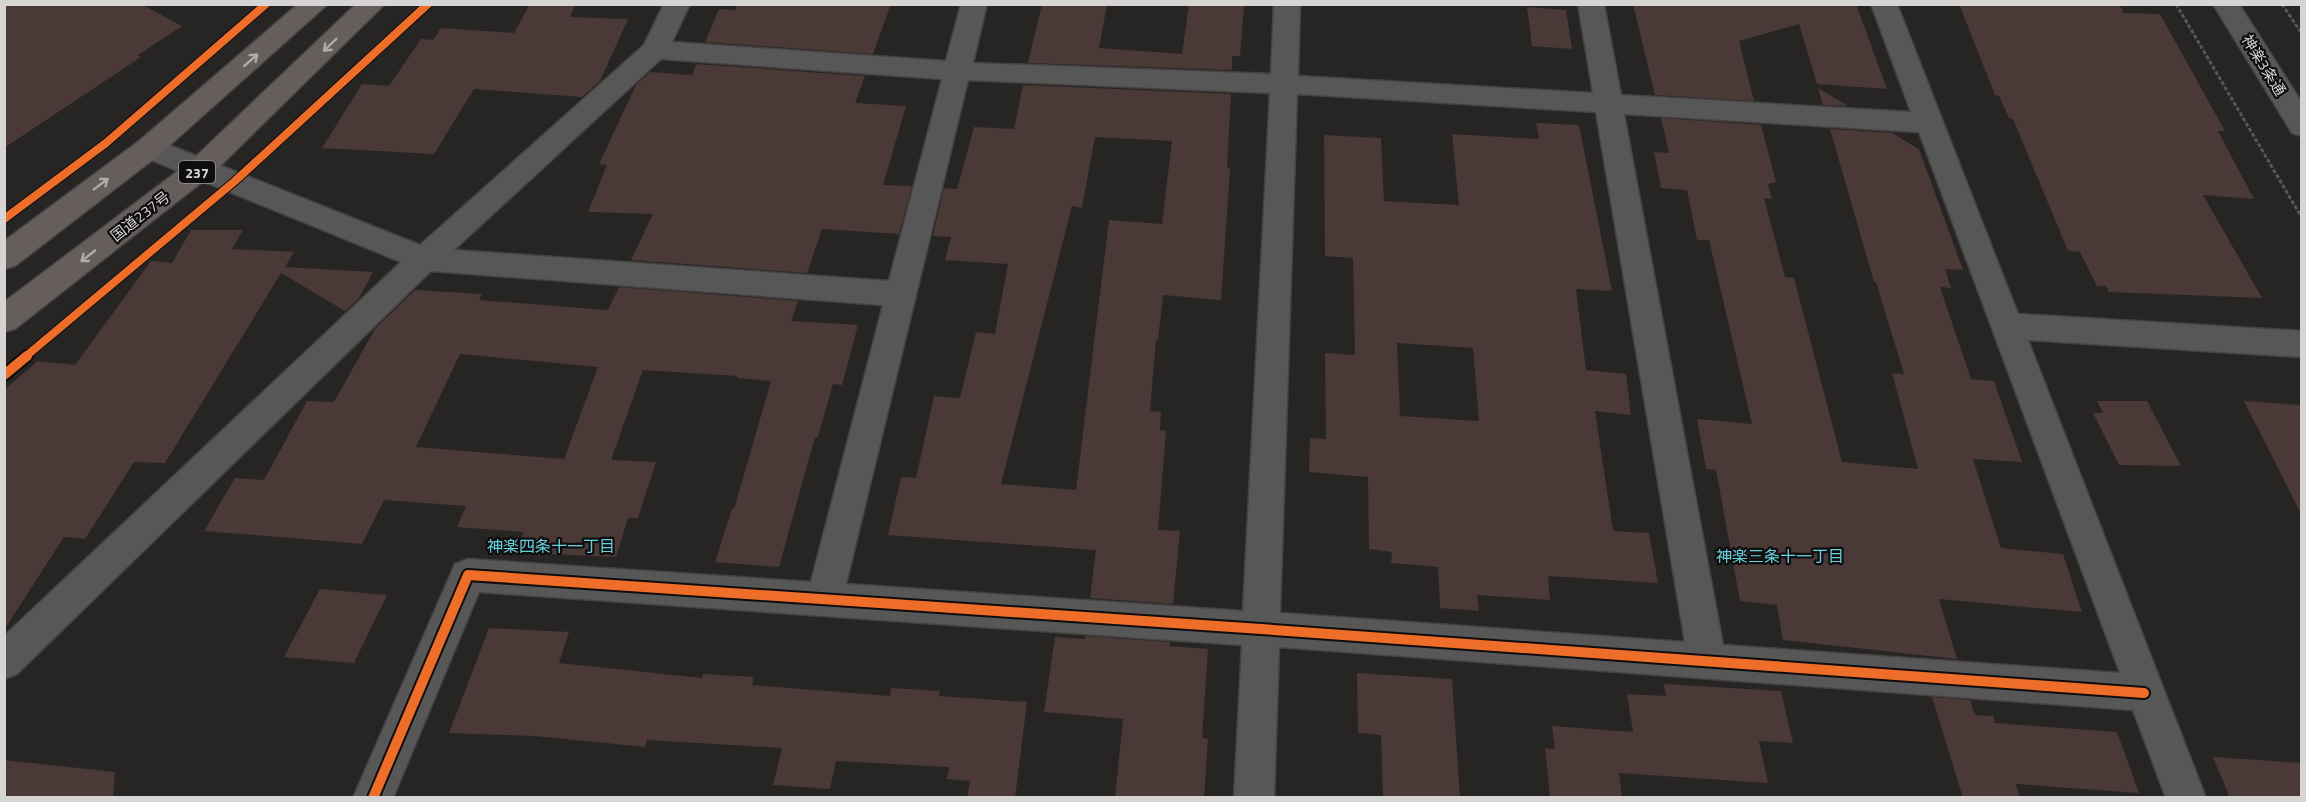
<svg xmlns="http://www.w3.org/2000/svg" width="2306" height="802" viewBox="0 0 2306 802" font-family="'Titillium Web','Noto Sans JP',sans-serif">
<style>
.building{fill:#4a3936;fill-rule:evenodd}
.lines{fill:none;stroke-linecap:round;stroke-linejoin:round}
.minor-casing{stroke:#434241;stroke-width:3}
.tertiary-casing{stroke:#434241;stroke-width:3}
.trunk-casing{stroke:#434241;stroke-width:3}
.path{stroke:#585756;stroke-width:3;stroke-dasharray:4 2;stroke-linecap:butt}
.minor{fill:#585757;fill-rule:evenodd}
.tertiary{fill:#585757;fill-rule:evenodd}
.trunk{fill:#665e5c;fill-rule:evenodd}
.cycleway-far1-casing{stroke:#0f0d0d;stroke-width:10}
.cycleway-casing{stroke:#0f0d0d;stroke-width:14}
.cycleway-far1{stroke:#ee6e29;stroke-width:8}
.cycleway{stroke:#ee6e29;stroke-width:10}
.oneway{stroke:#afabaa}
.labels{text-anchor:middle;dominant-baseline:central;stroke-width:4.5;stroke-linejoin:round;paint-order:stroke}
.shield{fill:#0f0d0d;stroke:#9b9998;stroke-width:1.5}
.shield-label{font-size:14px;font-weight:bold;fill:#d7d5d4}
.street-label{font-size:15px;fill:#d7d5d4;stroke:#0f0d0d}
.neighbourhood-label{font-size:16px;fill:#66d2db;stroke:#0f0d0d}
</style>
<rect width="100%" height="100%" fill="#262524"/>
<path class="building" d="M4 4H141L182 26 138 55 141 57 4 148Z
M530 4 575 6 570 17 628 19 600 81 582 97 474 89 434 154 322 148 362 84 389 86 421 39 433 40 441 28 514 33Z
M737 4H891L873 54 705 42 719 9 735 10Z
M1042 4H1107L1099 48 1182 54 1189 4 1244 6 1240 56H1232V70L1028 63Z
M1633 4H1856L1887 89 1817 84 1799 24 1739 41 1754 101 1655 95Z
M1959 4H2119L2124 13 2160 14 2225 131H2218L2254 199 2203 195 2262 298 2109 292 2106 286H2097L2080 252 2068 251 2013 119 2009 118 1999 96 1995 95Z
M1527 7 1566 10 1572 49 1532 46Z
M696 64 865 76 855 103 906 106 883 185 912 186 899 234 822 229 807 273 631 260 653 214 588 212 607 165 599 164 636 85 650 72 692 75Z
M1023 85 1231 94 1227 168H1230L1221 300 1163 295 1158 340H1156L1150 411 1161 412 1160 430 1166 431 1158 530 1180 531 1173 604 1090 598 1096 550 888 535 901 477 916 478 934 396 960 398 976 332 995 334 1008 264 945 260 951 237 933 236 944 188 957 189 974 127 1014 129ZM1095 137 1172 141 1162 224 1109 220 1076 490 1001 484 1072 206 1082 208Z
M1818 88 1848 106 1823 105Z
M1661 118 1761 125 1776 182 1768 184 1772 199 1764 198 1785 277 1794 278 1842 462 1918 469 1892 373 1904 374 1876 282H1874L1830 129 1892 133 1919 149 1963 270 1945 269 1951 288 1940 287 1971 379 1994 381 2022 462 1973 459 2001 548 2063 554 2082 612 1939 599 1957 659 1783 640 1777 605 1740 601 1716 470 1706 469 1697 419 1752 424 1709 240H1697L1687 190 1661 188 1654 152 1669 153Z
M1536 123 1579 125 1612 291 1576 289 1586 370 1626 374 1631 415 1595 411 1613 531 1649 533 1658 583 1548 576 1550 600 1477 595 1479 611 1440 608 1438 567 1391 563 1392 552 1369 549 1368 477 1309 472 1310 438 1326 439 1325 353 1355 355 1353 258 1325 256 1324 135 1381 138 1384 201 1459 205 1452 134 1539 139ZM1397 343 1473 348 1479 421 1400 416Z
M191 230H243L232 249 294 252 285 267 373 272 359 298 345 311 281 273 165 463 134 462 85 539 64 537 4 630V390L38 361 75 365 151 261 172 263Z
M619 287 798 301 791 321 858 325 842 385 833 384 818 437H815L779 567 715 562 732 509H734L771 381 737 378V376L643 370 611 460 656 462 638 518H628L616 557 548 554 551 546 520 543 524 532 457 527 466 506 384 500 362 544 204 531 235 478 264 480 307 401 334 402 375 329 415 290 482 294 479 300 608 310ZM460 354 598 367 564 459 416 447Z
M2097 401H2147L2181 466 2119 465 2093 413H2103Z
M2244 401 2301 405V514Z
M320 589 387 595 354 663 284 657Z
M489 628 569 632 559 663 702 678 703 674 754 677 752 685 890 696 891 688 940 691 939 696 1027 702 1015 798H967L970 781 947 779 949 767 836 761 830 789 773 785 782 748 647 740 645 747 534 736 449 733Z
M1085 636 1170 642 1169 646 1208 649 1202 738 1208 739 1204 798H1115L1123 719 1044 712 1055 637 1085 639Z
M1357 673 1452 679 1460 798H1383L1381 735 1358 733Z
M1664 684 1781 691 1793 743 1759 741 1768 783 1619 773 1622 798H1550L1545 748 1555 749 1552 726 1633 732 1627 694 1666 696Z
M1932 697 1970 700 1975 715 1993 716 1995 723 2117 732 2139 793 2016 784 2020 798H1963Z
M2213 757 2301 763V798H2230Z
M4 760 115 772 113 798H4Z"/>
<g class="lines">
<defs>
<path id="minor" d="M664 4H690L672 42 946 61 961 4H987L973 63 1271 74 1274 4H1300L1298 76 1593 93 1578 4H1604L1621 95 1911 112 1871 4H1897L2018 314 2302 331V357L2028 340 2206 798H2166L2133 710 1279 647 1274 798H1234L1242 645 479 592 393 798H353L455 564 468 559 811 582 883 305 431 271 17 674 4 679V636L401 262 139 155 135 148 139 141 149 138 159 141 420 245 644 45ZM661 59 942 79 889 281 454 250ZM968 80 1270 93 1243 611 846 584ZM1297 94 1596 112 1685 642 1280 613ZM1624 114 1919 132 2120 673 1723 645Z"/>
<path id="tertiary" d="M2213 4H2239L2302 103V136L2292 133Z"/>
<path id="trunk" d="M298 4H328L159 155 15 266 4 269V241L139 141Z
M356 4H385L211 175 15 329 4 332V302L191 161Z"/>
</defs>
<use href="#minor" class="minor-casing"/>
<use href="#tertiary" class="tertiary-casing"/>
<use href="#trunk" class="trunk-casing"/>
<path class="path" d="M2176 4 2302 218
M2282 4 2302 34"/>
<use href="#minor" class="minor"/>
<use href="#tertiary" class="tertiary"/>
<use href="#trunk" class="trunk"/>
<defs>
<path id="cycleway-far1" d="M4 219 106 143 266 4
M25 357 235 181 428 4"/>
<path id="cycleway" d="M4 375 27 356
M373 798 468 575 1261 629 2144 693"/>
</defs>
<use href="#cycleway-far1" class="cycleway-far1-casing"/>
<use href="#cycleway" class="cycleway-casing"/>
<use href="#cycleway-far1" class="cycleway-far1"/>
<use href="#cycleway" class="cycleway"/>
</g>
<defs><path id="oneway-shaft" d="M-6 0H5M1.5-3L5.5 0L1.5 3" fill="none" stroke-width="1.6" stroke-linecap="round" stroke-linejoin="round" transform="scale(1.5)"/></defs>
<g class="oneway">
<use href="#oneway-shaft" transform="translate(330 45) rotate(136)"/>
<use href="#oneway-shaft" transform="translate(251 60) rotate(-41)"/>
<use href="#oneway-shaft" transform="translate(101 184) rotate(-37)"/>
<use href="#oneway-shaft" transform="translate(88 256) rotate(142)"/>
</g>
<g class="labels">
<rect class="shield" x="179" y="161" width="36" height="22" rx="4.5"/>
<g class="shield-label">
<text x="197" y="172">237</text>
</g>
<g class="street-label">
<text transform="translate(2264 65) rotate(58)">神楽3条通</text>
<text transform="translate(140 216) rotate(-38)">国道237号</text>
</g>
<g class="neighbourhood-label">
<text x="551" y="546">神楽四条十一丁目</text>
<text x="1780" y="556">神楽三条十一丁目</text>
</g>
</g>
<rect width="2306" height="802" fill="none" stroke="#d7d5d4" stroke-width="12"/>
</svg>
